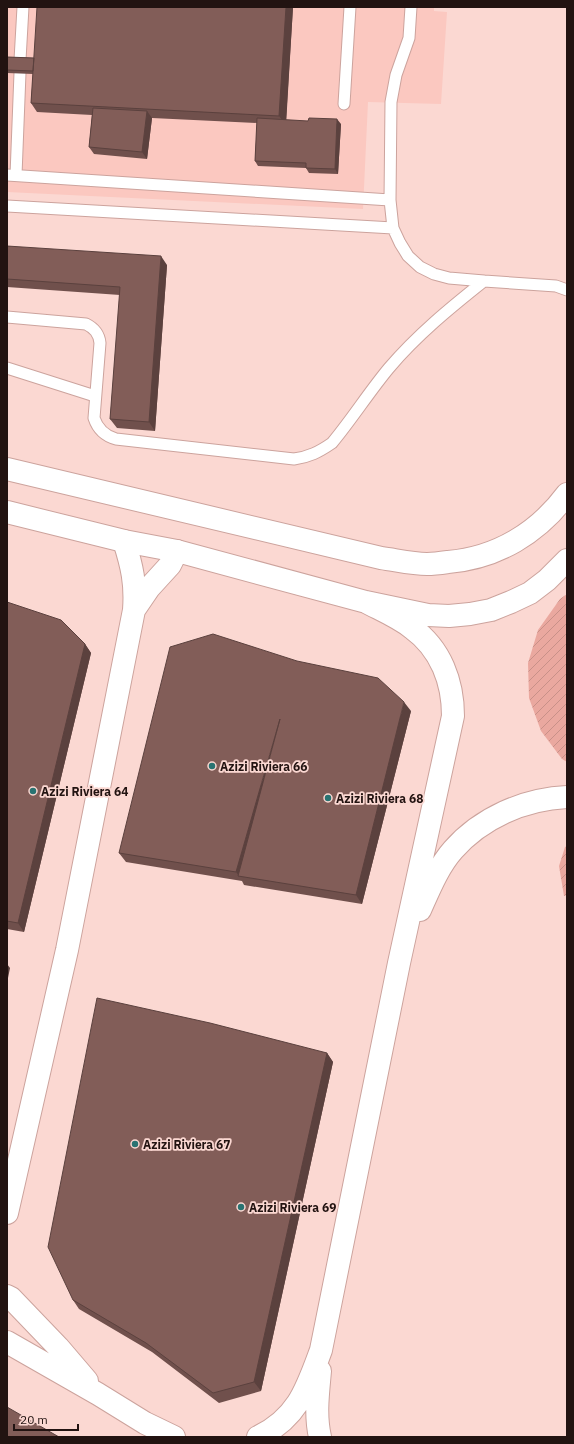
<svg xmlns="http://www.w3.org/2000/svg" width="574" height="1444" viewBox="0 0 574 1444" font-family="'IBM Plex Sans',sans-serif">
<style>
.built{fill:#fbc8c0}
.garden{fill:url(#garden-furrows)}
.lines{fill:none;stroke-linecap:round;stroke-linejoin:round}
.service-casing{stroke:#cca39d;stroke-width:13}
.minor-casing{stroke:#cca39d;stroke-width:24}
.tertiary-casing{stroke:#cca39d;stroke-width:24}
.service{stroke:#fff;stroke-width:11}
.minor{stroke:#fff;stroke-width:22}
.tertiary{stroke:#fff;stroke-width:22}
.wall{fill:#70504c}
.shaded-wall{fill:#5b413e}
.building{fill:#825d58;stroke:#5b413e}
.poi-dot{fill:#297372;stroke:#fbd8d2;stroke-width:1.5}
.labels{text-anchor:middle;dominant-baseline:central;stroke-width:3.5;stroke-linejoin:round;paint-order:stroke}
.poi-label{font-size:12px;font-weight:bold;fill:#221311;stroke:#fbd8d2;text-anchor:start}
</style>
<defs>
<pattern id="garden-furrows" width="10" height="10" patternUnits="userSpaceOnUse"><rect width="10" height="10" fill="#eaa89f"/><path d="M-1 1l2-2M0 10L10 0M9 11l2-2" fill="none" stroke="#c89088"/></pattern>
</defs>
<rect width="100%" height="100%" fill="#fbd8d2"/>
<path class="built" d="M7 7H434V11L447 12 441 104 368 102 363 209 7 192Z"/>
<path class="garden" d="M567 594V762L562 759 541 731 529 698 528 663 538 630 560 599Z
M567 846V895L564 896 559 866 565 847Z"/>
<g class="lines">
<defs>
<path id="service" d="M411 7 409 38 396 75 391 102 390 200 393 228 400 243 408 256 420 267 434 274 449 278 484 281 556 286 567 290
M20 60 23 7
M344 104 350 7
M7 175 390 200
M16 175 20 73
M7 206 393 228
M7 317 86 324C94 328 99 333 100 343L94 418C98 430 105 436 116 439L294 459C309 457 319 452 332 443 352 419 369 392 389 368 417 335 450 308 484 281
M7 368 95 396"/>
<path id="minor" d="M134 610 149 588 170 565 177 551
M7 1213 67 950 134 610C136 584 132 566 124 541"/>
<path id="tertiary" d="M7 469 381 558C396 560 412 564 427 564 434 564 441 563 448 562 497 558 538 533 567 494
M7 512 124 541 177 551 366 602 428 615 449 616 470 614 491 610 511 602 530 593 547 580 567 560
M420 910C429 890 438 867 453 850 481 818 524 799 567 797
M7 1296 11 1298 58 1347 87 1381
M7 1342 98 1394 145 1423 174 1437
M320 1371C318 1393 315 1415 320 1437
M258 1437C298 1418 307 1388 321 1350L399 963 453 716C453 682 441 649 412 628 398 617 381 610 366 602"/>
</defs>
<use href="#service" class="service-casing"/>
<use href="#minor" class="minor-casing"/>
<use href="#tertiary" class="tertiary-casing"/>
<use href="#service" class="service"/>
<use href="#minor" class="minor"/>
<use href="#tertiary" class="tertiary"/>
</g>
<path class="wall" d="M293 7 286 120 341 124 338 174 309 173 306 168 258 166 255 161 257 123 152 118 147 159 94 154 89 147 92 115 37 112 31 103 33 74 7 73V57L34 58Z
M7 246 167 265 155 431 117 428 110 419 120 295 7 287Z
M7 602 85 644 91 653 24 932 7 929Z
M411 711 362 904 244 885 242 881 126 862 119 853Z
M327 1053 333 1062 261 1391 219 1403 152 1352 79 1309 73 1300Z"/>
<path class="shaded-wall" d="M286 7H293L286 125 279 116Z
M147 111 152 118 147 159 142 152Z
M337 119 341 124 338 174 335 169Z
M161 256 167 265 155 431 149 422Z
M85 644 91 653 24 932 18 923Z
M404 702 411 711 362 904 356 895Z
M280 719 239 876 236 872Z
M7 964 10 968 7 983Z
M327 1053 333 1062 261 1391 254 1382Z"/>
<path class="building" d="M37 7H286L279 116 31 103Z
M7 57 34 58 33 71 7 70Z
M93 108 147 111 142 152 89 147Z
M257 118 308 121 309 118 337 119 335 169 306 168V163L255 161Z
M7 246 161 256 149 422 110 419 120 287 7 279Z
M7 602 61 620 85 644 18 923 7 921Z
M213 634 297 661 378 678 404 702 356 895 238 876 280 719 236 872 119 853 170 647Z
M97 998 210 1023 327 1053 254 1382 213 1393 146 1343 73 1300 48 1247Z
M7 1407 59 1437H7Z"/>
<g class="poi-dot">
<circle cx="212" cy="766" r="4"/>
<circle cx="33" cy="791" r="4"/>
<circle cx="328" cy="798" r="4"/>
<circle cx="135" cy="1144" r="4"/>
<circle cx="241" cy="1207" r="4"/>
</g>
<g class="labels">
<g class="poi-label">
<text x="220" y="766">Azizi Riviera 66</text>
<text x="41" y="791">Azizi Riviera 64</text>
<text x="336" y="798">Azizi Riviera 68</text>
<text x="143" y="1144">Azizi Riviera 67</text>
<text x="249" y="1207">Azizi Riviera 69</text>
</g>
</g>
<rect width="574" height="1444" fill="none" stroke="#221311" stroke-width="16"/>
<path d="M14 1424v6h64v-6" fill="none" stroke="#221311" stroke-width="2"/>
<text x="20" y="1424" font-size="12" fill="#221311" stroke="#fbd8d2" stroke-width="3" paint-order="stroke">20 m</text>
</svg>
